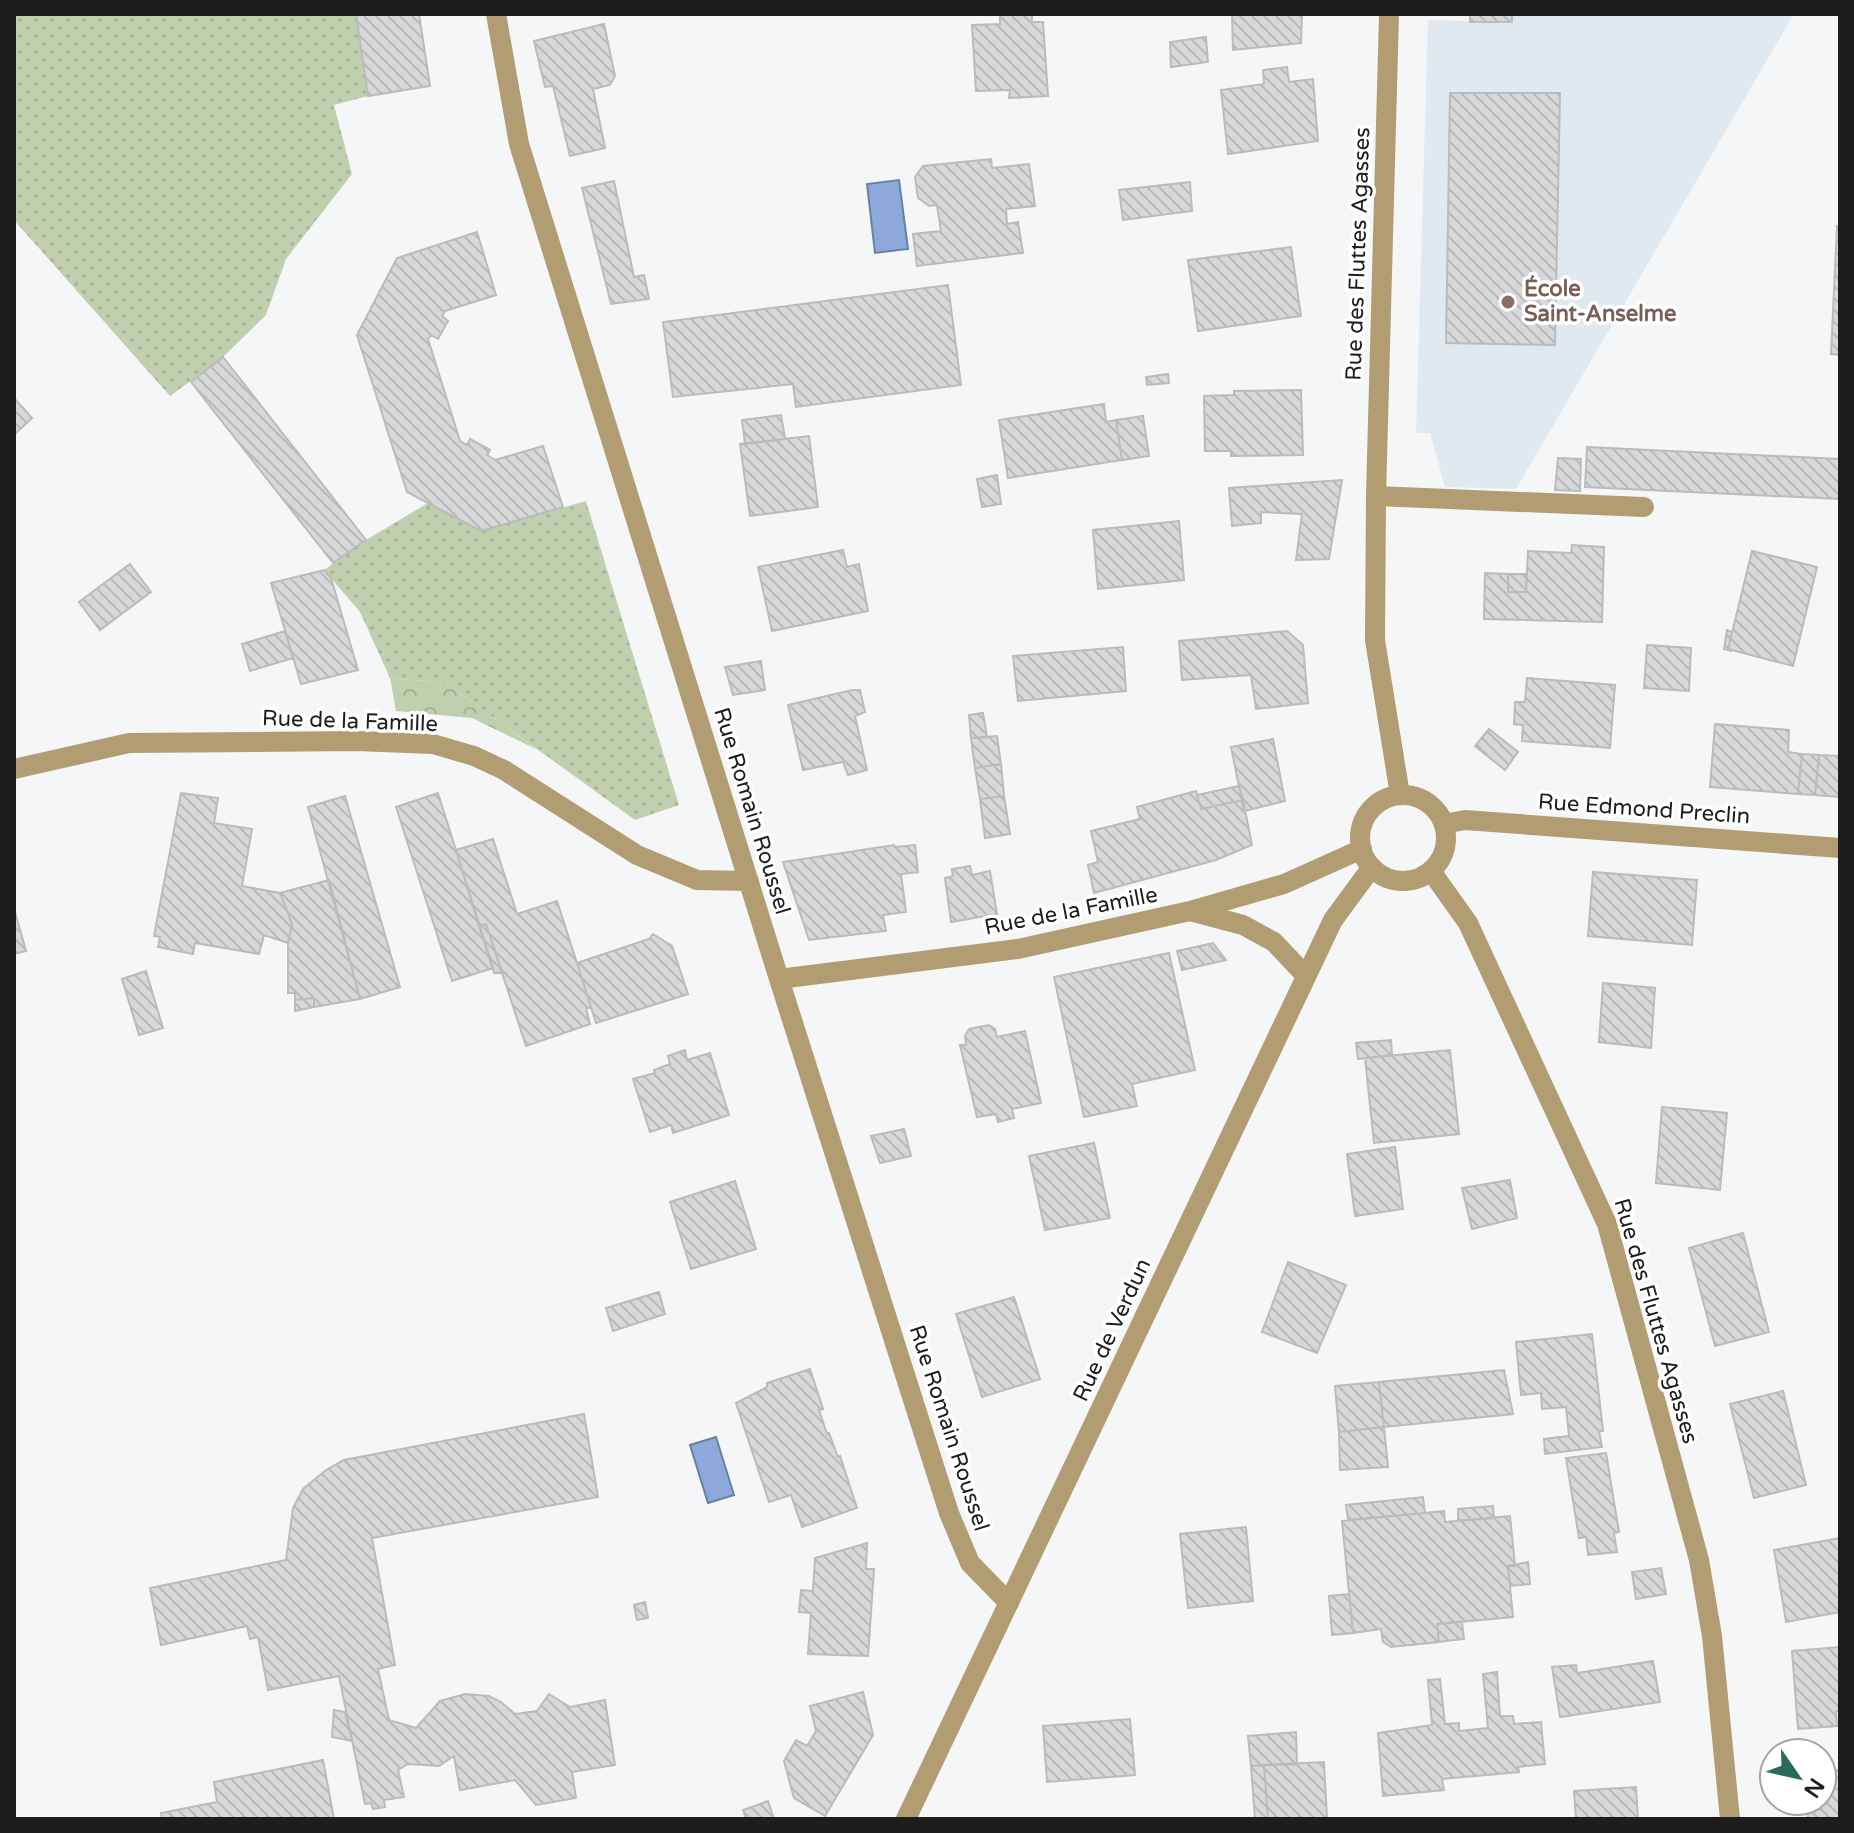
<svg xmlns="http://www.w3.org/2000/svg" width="1854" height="1833" viewBox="0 0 1854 1833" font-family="'Varela Round',sans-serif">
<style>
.built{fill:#e1e9f0}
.grass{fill:url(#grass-dots)}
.forest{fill:url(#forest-crowns)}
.water{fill:#8da9db;stroke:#6b7fa2;stroke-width:2}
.building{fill:url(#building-back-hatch);stroke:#b9bbbc;stroke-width:2}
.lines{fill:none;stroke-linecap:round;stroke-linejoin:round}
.minor{stroke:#b29d73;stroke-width:20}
.education-dot{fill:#8d6e63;stroke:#fff;stroke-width:3}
.labels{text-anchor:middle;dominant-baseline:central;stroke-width:7;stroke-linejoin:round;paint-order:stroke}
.street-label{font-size:22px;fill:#1d1d1e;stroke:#fff}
.education-label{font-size:22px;font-weight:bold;fill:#785e54;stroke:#fff;text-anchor:start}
</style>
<defs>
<pattern id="grass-dots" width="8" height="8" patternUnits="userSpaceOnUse" patternTransform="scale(2)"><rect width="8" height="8" fill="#c0d0ae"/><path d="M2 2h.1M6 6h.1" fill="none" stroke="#a5b295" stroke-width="1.8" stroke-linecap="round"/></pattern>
<pattern id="forest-crowns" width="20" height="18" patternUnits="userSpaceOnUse" patternTransform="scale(2)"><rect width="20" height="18" fill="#c0d0ae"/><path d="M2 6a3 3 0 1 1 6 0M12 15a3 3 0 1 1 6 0" fill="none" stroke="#a5b295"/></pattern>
<pattern id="building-back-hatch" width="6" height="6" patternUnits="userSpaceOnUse" patternTransform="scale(2)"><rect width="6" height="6" fill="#d7d8da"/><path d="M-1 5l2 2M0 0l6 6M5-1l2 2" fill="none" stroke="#b8b9bb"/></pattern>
</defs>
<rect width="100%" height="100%" fill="#f4f6f8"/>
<path class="built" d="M1512 14H1794L1516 489 1445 487 1430 433H1416L1428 20 1512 22Z"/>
<path class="grass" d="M14 14H356L368 96 334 105 352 174 286 259 266 315 223 357 170 396 14 220Z
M586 501 679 805 635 820 446 683 390 678 360 612 324 570 366 540 428 503 482 531Z"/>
<path class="forest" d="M390 678 446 683 538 750 472 718 396 711Z"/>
<path class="water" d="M899 180 908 249 875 253 867 184Z
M716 1437 734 1495 708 1503 690 1445Z"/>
<path class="building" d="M356 14H419L430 86 368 96Z
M1000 14H1032V22H1043L1048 96 1009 98 1010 90 976 91 972 25 1000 24Z
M1232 14H1302L1301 43 1233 50Z
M1470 14H1512V22H1470Z
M604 24 615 76 610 85 593 89 605 148 570 156 553 86 545 87 534 41Z
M1206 37 1208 62 1171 67 1170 42Z
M1287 67 1289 82 1313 79 1318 141 1228 154 1221 90 1264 84 1263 70Z
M1450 93H1560L1555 345 1446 343Z
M991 159 992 168 1029 164 1035 206 1006 209 1007 224 1018 222 1023 253 917 266 913 234 941 231 937 205 929 206 918 198 915 177 923 166Z
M614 181 634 277 644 275 649 299 611 304 582 188Z
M1190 182 1192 211 1123 220 1119 190Z
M1837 226 1840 227V355L1831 354Z
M477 232 496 295 445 311 442 316 448 321 438 339 431 335 428 339 460 441 467 445 470 439 490 450 487 455 495 460 543 446 563 507 481 531 407 492 357 335 397 258Z
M1291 247 1301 316 1198 331 1188 260Z
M948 285 961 385 796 407 793 384 673 397 663 322Z
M223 357 366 540 333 563 191 382Z
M1168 374 1169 383 1147 385 1146 377Z
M1301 390 1303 455 1231 456V451H1205L1204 396 1234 395V391Z
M14 398 32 418 14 435Z
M1104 404 1106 422 1116 420 1122 460 1008 478 999 420Z
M781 415 785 439 745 444 742 420Z
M1143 416 1149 456 1122 460 1116 420Z
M809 436 818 507 750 516 740 444Z
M1587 447 1840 459V499L1585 487Z
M1558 458 1581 459 1580 491 1555 490Z
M997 475 1001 504 982 507 977 479Z
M1342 480 1329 559 1296 560 1302 514 1261 512V523L1232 526 1229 488Z
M1179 521 1184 580 1098 589 1093 530Z
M1572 545 1604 547 1602 622 1484 619 1485 573 1508 574V592H1526L1528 551 1571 553Z
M843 550 847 567 859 564 868 611 772 631 758 567Z
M1752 551 1817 567 1793 666 1728 649Z
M130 564 151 592 100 630 79 602Z
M324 570 331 578 358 670 301 684 271 583Z
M1508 574H1527L1526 592H1508Z
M1727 630 1732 632 1728 649 1732 651 1724 649Z
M285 631 293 658 250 671 242 644Z
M1287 631 1303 645 1308 703 1256 709 1251 675 1182 680 1179 641Z
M1647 645 1691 648 1689 691 1644 688Z
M1123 647 1126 691 1018 701 1013 656Z
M761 661 765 690 733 695 725 667Z
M1527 678 1615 685 1610 748 1522 741 1523 725 1514 724 1515 702H1525Z
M852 690H860L865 712 855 716 867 770 848 775 843 762 803 770 788 705Z
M983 713 987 737 971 738 969 715Z
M1715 724 1789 730 1788 752 1802 754 1798 794 1710 787Z
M1489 729 1518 752 1505 770 1475 746Z
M997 736 1001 764 975 768 971 738Z
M1273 739 1285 801 1244 811 1231 747Z
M1802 754 1819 755 1815 795 1798 794Z
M1819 755 1840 756V797L1815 795Z
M1001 764 1004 796 980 799 975 768Z
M1239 786 1243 800 1201 809 1197 795Z
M1196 791 1201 809 1243 800 1252 845 1216 860 1094 893 1088 865 1098 862 1091 831 1140 819 1137 807Z
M181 793 218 798 214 823 252 829 242 886 280 893 292 924 288 943 264 935 259 954 195 943 193 954 158 947 160 937 154 936Z
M438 793 493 968 452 981 396 807Z
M345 796 400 987 360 999 308 807Z
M1004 796 1010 834 985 838 980 799Z
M493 839 517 914 557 901 591 1007 586 1008 590 1024 526 1046 486 924 479 926 456 850Z
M894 845 895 847 915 845 918 872 901 874 906 912 883 915 886 931 809 940 783 862Z
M970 866 972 875 990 871 997 914 951 922 945 878 953 876 952 869Z
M1593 872 1697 880 1692 945 1588 936Z
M329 880 360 999 314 1007V998L295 1000V993H288V943L292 924 280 893Z
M14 908 26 951 14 954Z
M486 924 502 972 494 973 479 926Z
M653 934 672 946 688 994 596 1023 577 963 649 939Z
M1213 943 1226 960 1182 970 1177 951Z
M1169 953 1195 1070 1132 1084 1137 1106 1084 1117 1054 977Z
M146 971 163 1028 139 1035 122 979Z
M1603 983 1655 988 1651 1048 1599 1042Z
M314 998V1007L295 1011V1000Z
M989 1025 995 1029 997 1037 1025 1031 1041 1103 1012 1109 1014 1118 998 1122 996 1114 977 1117 960 1045H966L965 1036 969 1029Z
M1391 1040 1392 1055 1358 1059 1356 1043Z
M685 1050 687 1060 710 1053 729 1115 673 1133 671 1125 650 1132 633 1079 655 1073 654 1070 670 1064 668 1056Z
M1450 1050 1459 1134 1374 1143 1365 1058Z
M1662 1107 1727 1113 1720 1190 1656 1183Z
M904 1129 911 1156 880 1163 871 1136Z
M1094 1143 1110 1218 1045 1230 1029 1156Z
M1395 1147 1403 1209 1355 1216 1347 1154Z
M1510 1180 1517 1218 1472 1229 1462 1188Z
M735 1181 756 1249 691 1269 670 1202Z
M1743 1233 1769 1332 1715 1346 1689 1248Z
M1288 1262 1346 1285 1317 1353 1262 1332Z
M659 1292 665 1314 613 1331 606 1308Z
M1014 1297 1040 1379 982 1397 956 1314Z
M1592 1334 1603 1431H1599L1602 1447 1545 1454 1544 1439 1569 1436 1566 1407 1542 1409 1541 1393 1521 1395 1516 1342Z
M810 1369 823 1409 819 1410 827 1434 829 1433 838 1457 840 1456 857 1508 802 1527 791 1495 769 1502 736 1403 767 1387V1383Z
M1504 1370 1513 1414 1384 1427 1379 1382Z
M1379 1382 1384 1427 1339 1432 1335 1386Z
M1783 1391 1806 1485 1754 1498 1730 1404Z
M584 1414 598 1497 372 1538 395 1665 378 1669 389 1720 416 1728 440 1701 465 1694 489 1696 501 1702 515 1714 537 1711 549 1694 570 1707 605 1700 615 1765 572 1772 576 1798 536 1805 515 1780 460 1790 454 1756 439 1766 408 1764 398 1770 404 1797 384 1800 385 1807 373 1809 371 1803 365 1804 339 1676 268 1690 258 1637 250 1639 247 1626 161 1645 150 1588 286 1560 293 1508 303 1489 326 1470 344 1460Z
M1384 1427 1388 1467 1340 1470 1339 1432Z
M1606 1453 1619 1532 1614 1533 1617 1552 1588 1555 1586 1537 1579 1538 1566 1458Z
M1423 1497 1425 1513 1348 1520 1346 1505Z
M1493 1506 1494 1518 1458 1521V1509Z
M1444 1511 1445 1522 1510 1516 1515 1566H1508L1513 1617 1437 1624 1439 1642 1391 1647 1383 1642 1381 1629 1353 1633 1342 1521Z
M1246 1527 1253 1601 1188 1608 1180 1534Z
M1840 1538V1612L1786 1622 1774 1550Z
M867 1543 866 1569H874L868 1656 808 1654 811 1613 799 1612 801 1590 813 1591 815 1558Z
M1528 1562 1530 1584 1510 1586 1508 1566Z
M1661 1568 1666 1594 1636 1599 1632 1572Z
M1349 1594 1353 1633 1332 1635 1329 1596Z
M645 1602 648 1618 637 1620 634 1605Z
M1462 1622 1464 1639 1439 1642 1437 1624Z
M1840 1647V1711H1836L1837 1726 1798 1729 1792 1651Z
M1653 1661 1660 1702 1560 1717 1552 1667 1576 1665 1577 1673Z
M1497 1672 1500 1716H1513L1514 1724 1541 1722 1545 1764 1518 1767 1519 1772 1442 1779 1444 1790 1383 1796 1378 1733 1432 1725 1428 1680 1440 1679 1445 1724 1459 1723V1731L1488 1728 1483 1674Z
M863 1692 873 1735 825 1816 794 1798 784 1761 796 1740 807 1746 816 1731 810 1706Z
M334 1710 345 1712 352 1741 332 1737Z
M1130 1719 1135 1775 1047 1782 1043 1726Z
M1296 1732 1297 1764 1251 1766 1248 1736Z
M323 1760 334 1819H162L161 1813 217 1802 214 1782Z
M1324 1762 1327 1819H1268L1264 1765Z
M1264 1765 1268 1819H1255L1251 1766Z
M1840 1770V1819H1808L1807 1801H1822V1771Z
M1636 1787 1638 1819H1576L1574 1791Z
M768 1801 774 1819H746L743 1810Z"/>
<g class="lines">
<path class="minor" d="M496 14 519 144 779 979 949 1513 970 1563 1009 1603
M1389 14 1376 496 1375 640 1400 795
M1376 496 1644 507
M14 769 129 743 356 741 433 744 474 756 504 770 637 855 697 880 749 881
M1360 838a43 43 0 1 1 86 0a43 43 0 1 1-86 0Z
M1444 824 1465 820 1840 848
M1431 871 1468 923 1607 1224 1699 1560 1712 1636 1730 1819
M1190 911 1243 925 1274 942 1306 976
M779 979 1018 949 1190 911 1284 884 1362 849
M906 1819 1333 920 1372 867"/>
</g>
<circle class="education-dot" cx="1508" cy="302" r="8"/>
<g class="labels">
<g class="street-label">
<text transform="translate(1358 254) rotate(-88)">Rue des Fluttes Agasses</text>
<text transform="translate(350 721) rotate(2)">Rue de la Famille</text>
<text transform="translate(1644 809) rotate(4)">Rue Edmond Preclin</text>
<text transform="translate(752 811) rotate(73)">Rue Romain Roussel</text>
<text transform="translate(1071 911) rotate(-11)">Rue de la Famille</text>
<text transform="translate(1656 1321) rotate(74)">Rue des Fluttes Agasses</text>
<text transform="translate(1112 1330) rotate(-65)">Rue de Verdun</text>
<text transform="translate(949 1428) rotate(72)">Rue Romain Roussel</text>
</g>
<g class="education-label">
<text x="1524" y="289">École<tspan x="1524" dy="25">Saint-Anselme</tspan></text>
</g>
</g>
<rect width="1854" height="1833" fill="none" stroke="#1d1d1e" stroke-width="32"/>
<g transform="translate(1798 1777) rotate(124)"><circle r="38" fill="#ffffff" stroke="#a5a5a5" stroke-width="2"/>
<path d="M0-6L14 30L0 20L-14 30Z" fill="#296c5e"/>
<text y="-12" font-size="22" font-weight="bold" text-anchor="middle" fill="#1d1d1e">N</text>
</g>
</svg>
